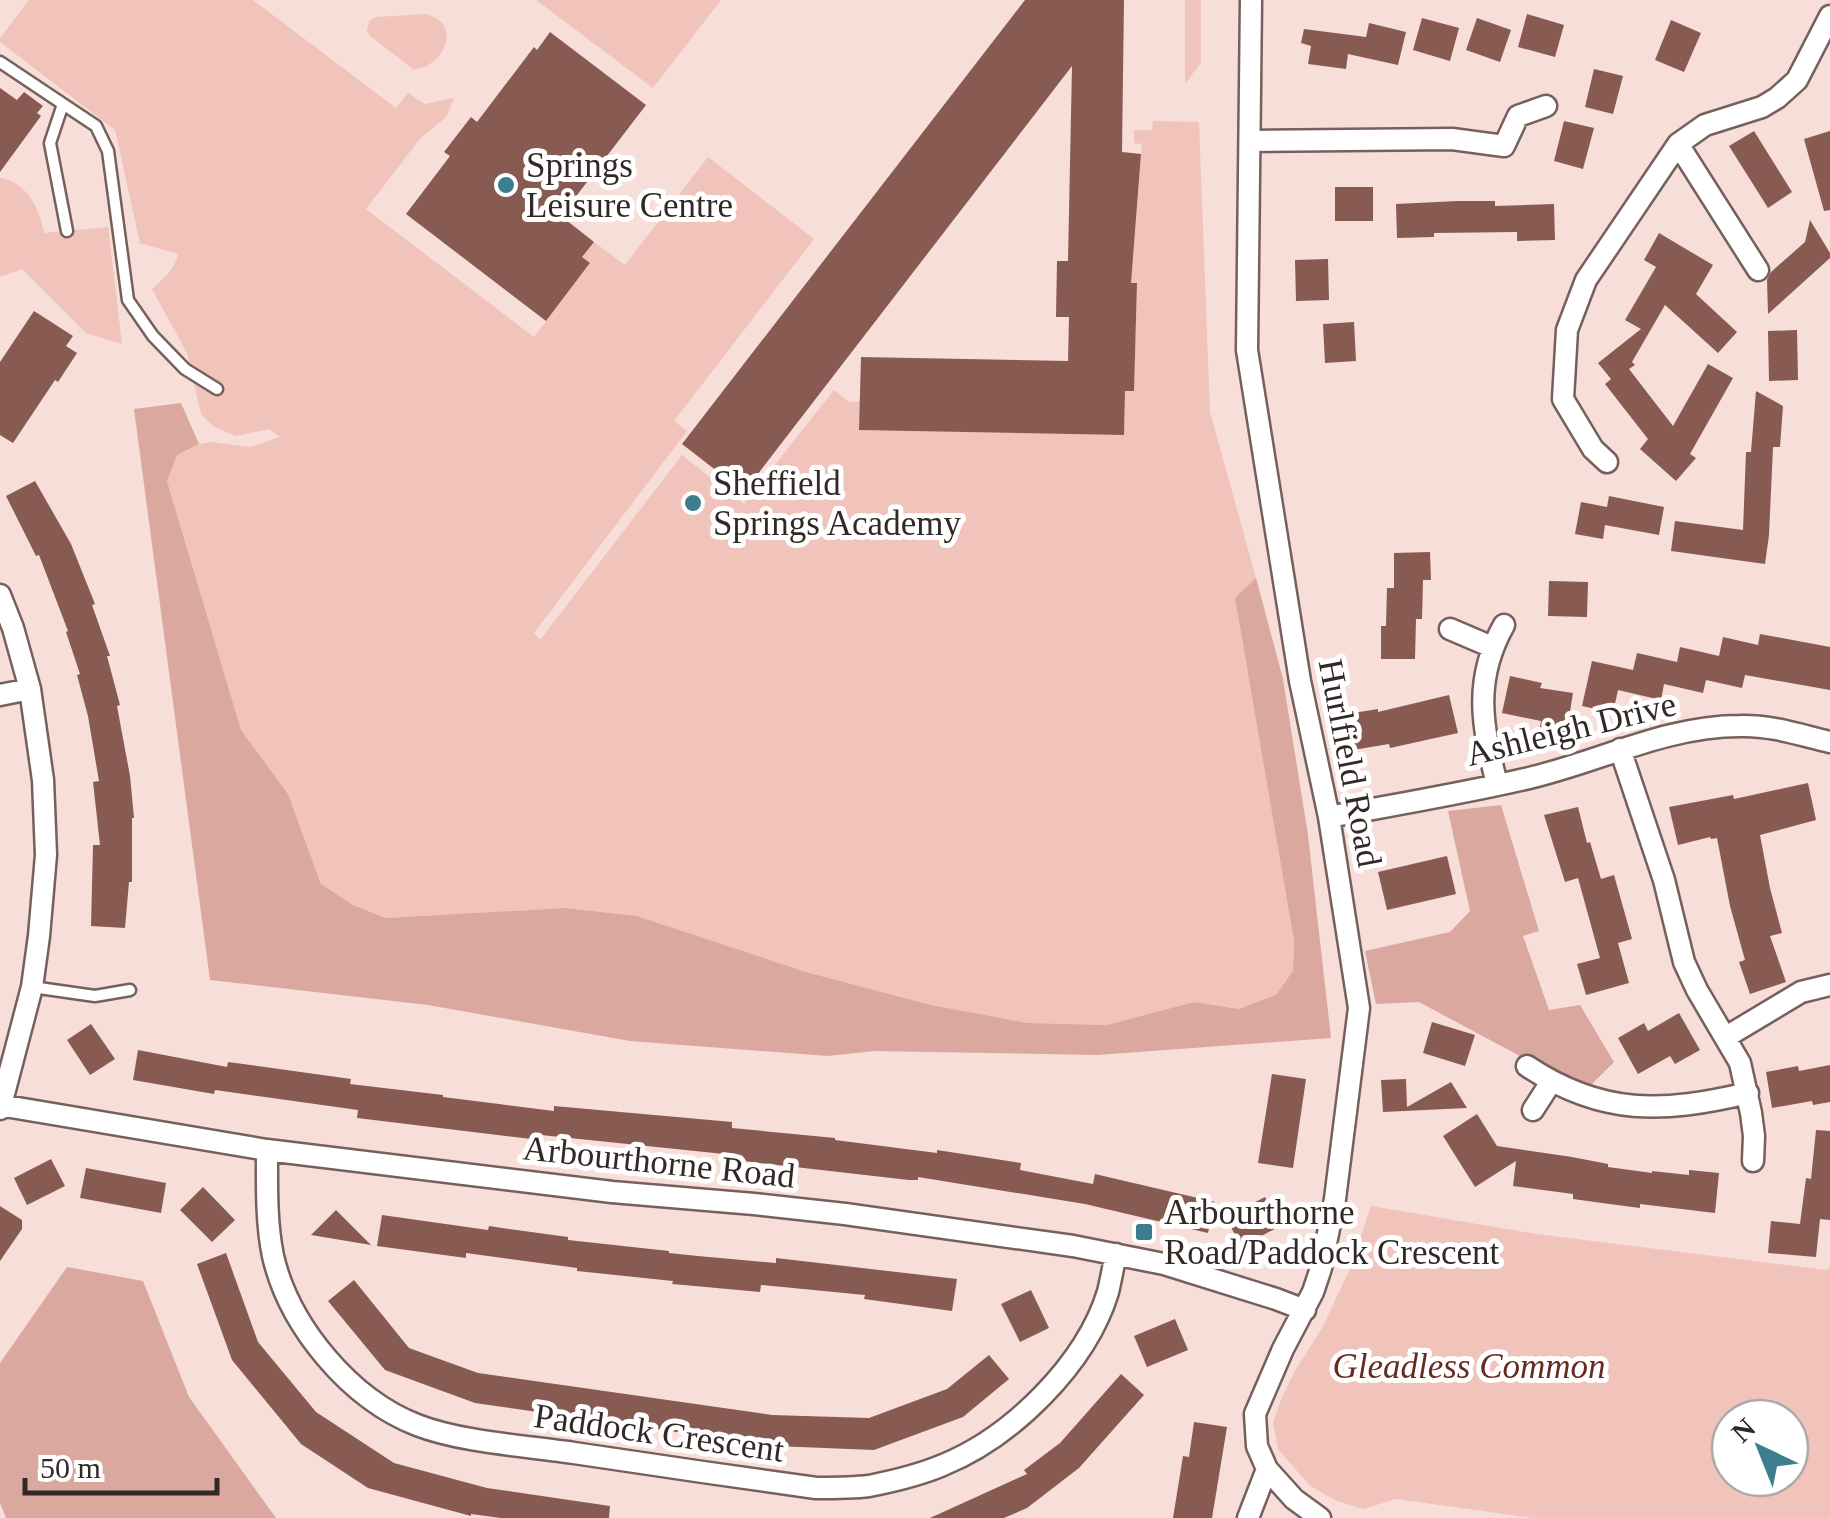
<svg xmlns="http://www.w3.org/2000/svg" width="1830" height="1518" viewBox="0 0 1830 1518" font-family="Georgia,serif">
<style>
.green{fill:#f0c3bb;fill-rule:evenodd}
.forest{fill:#daa89f}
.building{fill:#875b52}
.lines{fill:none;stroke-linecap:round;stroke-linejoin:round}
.lane-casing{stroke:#75605c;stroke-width:15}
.street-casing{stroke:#75605c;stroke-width:25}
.lane{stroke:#fff;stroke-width:10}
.street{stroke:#fff;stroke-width:20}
.poi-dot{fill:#3c7d90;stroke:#fff;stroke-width:4}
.labels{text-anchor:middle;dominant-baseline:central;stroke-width:10;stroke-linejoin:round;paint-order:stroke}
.poi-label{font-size:35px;fill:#322927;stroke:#fff;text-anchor:start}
.street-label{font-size:35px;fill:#322927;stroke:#fff}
.park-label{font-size:35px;font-style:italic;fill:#672a20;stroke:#fff}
</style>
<rect width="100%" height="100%" fill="#f7ded9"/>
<path class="green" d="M29 0H253L396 108 408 93 425 104 454 98 446 117 419 140 366 209 534 337 590 264 582 257 594 242 625 265 708 157 814 239 674 421 687 431 534 633 540 640 682 455 744 504 834 390 849 402 860 401V430L1124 435 1125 391H1134L1137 284 1124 283 1132 268 1142 144 1134 143V130H1152L1153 121 1199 122 1210 412 1256 578 1235 598 1294 941 1293 971 1276 996 1239 1009 1194 1002 1107 1025 1028 1023 931 1005 806 972 637 916 565 908 386 918 353 905 321 884 288 794 241 730 167 481 177 454 199 444 212 442 250 447 280 437 269 429 236 436 214 427 201 414 187 353 152 289C163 279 175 269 178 254L140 243 115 130 0 42V38Z
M536 0H721L653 88Z
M1185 0H1201V62L1185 84Z
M426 14C465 24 442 69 413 69L370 36 367 31 369 21 376 17Z
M0 178C27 182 40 209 44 233L108 227 122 344 86 333 22 269 0 277Z
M1371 1206 1536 1234 1826 1270 1830 1267V1518H1534L1396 1499 1363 1509 1337 1501 1310 1486 1278 1449 1273 1423 1282 1397 1295 1371 1322 1328 1349 1271ZM1730 1418H1790V1478H1730Z"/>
<path class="forest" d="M181 403 199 444 177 455 167 481 241 730 288 794 321 884 353 905 386 918 565 908 637 916 806 972 931 1005 1028 1023 1107 1025 1194 1002 1239 1009 1276 995 1293 971 1294 941 1235 598 1256 578 1283 679 1308 835 1331 1038 1097 1055 874 1051 828 1056 630 1041 428 1005 210 980 134 409Z
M1501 805 1539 931 1523 936 1549 1010 1580 1005 1614 1062 1585 1091 1419 1002 1376 1004 1365 951 1450 932 1470 911 1448 811Z
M67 1267 143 1281 189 1397 276 1518H6L0 1503V1363Z"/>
<path class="building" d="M1025 0H1124L1122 152 1141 154 1131 283H1137L1134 391H1125L1124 435 859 430 861 357 1068 361 1069 317H1056L1057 261H1068L1072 66 744 492 682 444Z
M1527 14 1564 25 1555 57 1518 47Z
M1422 18 1459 28 1450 61 1413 50Z
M1477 18 1511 30 1500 62 1466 50Z
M1671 20 1701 33 1684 72 1655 60Z
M1369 23 1406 32 1398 65 1348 54 1346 69 1308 64 1311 46 1301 43 1304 29 1366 37Z
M550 32 646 105 561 216 594 242 582 257 590 263 546 321 406 214 450 156 444 152 471 117 477 122 534 47 537 50Z
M1594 69 1623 76 1613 114 1585 107Z
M0 88 17 100 24 92 43 106 37 113 41 116 0 172Z
M1564 121 1594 128 1583 169 1554 161Z
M1754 131 1792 192 1768 208 1729 146Z
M1830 131V210L1824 211 1804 139Z
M1335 187H1373V221H1335Z
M1458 201H1495V206L1554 204 1555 240 1517 241V232L1434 233V237L1397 238 1396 204Z
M1810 220 1830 253V258L1768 314 1767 280 1771 272 1805 242Z
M1659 233 1713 265 1696 294 1737 332 1718 353 1665 305 1632 362 1635 365 1629 369 1673 426 1708 364 1733 378 1690 454 1696 458 1676 481 1640 449 1648 439 1605 384 1611 379 1598 363 1641 329 1625 320 1656 267 1644 260Z
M1328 259 1329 300 1296 301 1295 260Z
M34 311 73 336 66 346 77 353 58 382 55 380 13 443 0 435V362Z
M1354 322 1356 361 1325 363 1323 324Z
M1797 330 1798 380 1769 381 1768 331Z
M1756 391 1783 406 1780 447H1773L1769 535 1765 564 1671 551 1675 521 1743 530 1746 452H1751Z
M35 481 71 544 95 604 92 605 110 656H107L120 705 117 706 130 776 134 818H132V882H129L125 928 91 926 93 845H100L93 782 99 781 88 716 77 675 80 674 66 632 68 631 39 555 36 556 6 496Z
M1609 496 1664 507 1659 535 1605 525 1603 539 1575 534 1581 502 1607 507Z
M1430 552 1431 580H1423L1422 619H1416L1415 659H1381V626H1386L1387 588H1394V553Z
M1549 581 1588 582 1587 617 1548 616Z
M1760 634 1830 647V690L1745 675 1742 688 1706 680 1703 693 1664 684 1661 700 1618 690 1613 713 1582 706 1592 661 1633 670 1637 653 1677 662 1680 647 1719 656 1723 637 1758 645Z
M1510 676 1542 683 1540 688 1573 693 1566 736 1539 732 1541 721 1502 713Z
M1449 695 1458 733 1390 748 1389 744 1353 750 1347 714 1378 709V712Z
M1808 783 1816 820 1760 835 1770 888 1782 933 1770 936 1786 982 1750 994 1739 962 1745 960 1730 906 1717 838 1711 839 1710 837 1678 845 1669 807 1733 795 1734 799Z
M1578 807 1587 843 1590 842 1601 879 1614 875 1632 939 1618 943 1629 983 1586 995 1577 964 1600 958 1578 878 1565 882 1544 815Z
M1447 856 1456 894 1387 910 1378 872Z
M1679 1013 1700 1050 1675 1064 1670 1056 1638 1074 1618 1038 1644 1023 1648 1031Z
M1432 1022 1475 1035 1465 1066 1423 1053Z
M91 1024 115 1059 90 1075 67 1040Z
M138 1050 227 1067 228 1062 351 1079 350 1084 443 1095V1097L499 1104 554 1111V1106L732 1122V1128L835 1138V1140L937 1153V1150L1021 1163 1020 1170 1093 1184 1095 1174 1215 1202 1208 1233 1085 1204 918 1177V1180H909L743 1161V1156L541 1135 540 1140 357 1118 358 1110 215 1090 214 1094 133 1080Z
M1830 1065V1102L1813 1105 1812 1101 1772 1108 1766 1072 1798 1066 1799 1071Z
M1272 1074 1306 1079 1293 1168 1258 1163Z
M1406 1079 1407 1107 1451 1082 1467 1108 1383 1112 1381 1080Z
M1477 1114 1497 1146 1572 1157 1608 1164V1167L1652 1173V1171L1689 1175V1170L1719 1173 1715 1213 1640 1204V1208L1602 1203 1573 1199V1194L1513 1186 1516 1161 1475 1187 1443 1136Z
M1816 1130 1830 1131V1220L1820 1219 1816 1257 1768 1253 1771 1221 1800 1224 1806 1178 1811 1179Z
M51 1159 65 1186 27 1205 14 1178Z
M86 1168 166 1183 161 1213 80 1198Z
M203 1187 235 1220 212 1242 180 1210Z
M1265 1197 1280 1226 1241 1247 1226 1217Z
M0 1206 22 1220V1229L0 1261Z
M336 1210 371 1245 311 1235Z
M382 1215 488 1230 489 1226 509 1229 568 1237V1240L669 1251V1253L698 1256 776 1263V1258L957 1279 952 1311 864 1299 865 1295 761 1285 760 1292 695 1286 672 1284 673 1281 577 1271V1268L466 1253V1258L377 1246Z
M226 1253 258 1342 316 1412 394 1463 487 1488 610 1506 609 1518H501L471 1514V1516L368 1488 301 1444 232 1360 197 1264Z
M354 1280 409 1348 478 1373 772 1415 869 1418 947 1389 989 1355 1009 1379 963 1417 874 1450 775 1446 475 1403 385 1370 328 1301Z
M1031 1290 1049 1328 1020 1342 1001 1304Z
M1175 1319 1188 1350 1147 1367 1134 1336Z
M1121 1374 1144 1395 1079 1468 1027 1508 1004 1518H930L1027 1474 1024 1470 1060 1443Z
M1194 1422 1227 1427 1212 1518H1173L1183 1456 1189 1457Z"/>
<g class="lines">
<defs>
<path id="lane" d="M0 62 96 126 108 151 128 300 153 336 185 369 217 389
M63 104 50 143 67 231
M32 987 95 996 130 990"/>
<path id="street" d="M1251 0 1247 350 1300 681 1329 817 1359 1008 1335 1199 1321 1268 1313 1292 1283 1349 1255 1414 1257 1446 1267 1469 1294 1499 1320 1518
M1251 141 1452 139 1504 146 1518 116 1546 106
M1678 144 1758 270
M1607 462 1593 449 1563 399 1567 330 1586 280 1678 144 1705 125 1762 107 1777 98 1797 80 1830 16
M0 595 13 628 30 689 43 780 46 855 39 936 32 987 0 1109
M1450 629 1492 647
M0 695 30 689
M1620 749 1664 880 1684 962 1697 990 1740 1063 1751 1113 1754 1136 1753 1161
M1497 784C1482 726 1473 680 1504 625
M1329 817C1394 805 1460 794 1525 779 1597 763 1664 726 1740 726 1771 725 1800 735 1830 742
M1726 1037 1801 992 1830 985
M1527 1066C1602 1116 1663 1113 1748 1093
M0 1105 267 1150 612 1192 754 1204 845 1214 1073 1246 1164 1264 1276 1299 1305 1310
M1533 1110 1551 1082
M267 1150C267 1186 266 1222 273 1256 289 1326 350 1399 417 1425 460 1442 527 1446 574 1453 655 1465 735 1477 816 1488 833 1488 852 1488 869 1486 894 1481 920 1475 943 1465 1012 1437 1086 1364 1108 1292 1111 1280 1113 1267 1116 1254
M1248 1518 1267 1469"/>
</defs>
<use href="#lane" class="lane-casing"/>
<use href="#street" class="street-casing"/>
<use href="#lane" class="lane"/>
<use href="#street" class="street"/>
</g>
<g class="poi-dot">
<circle cx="506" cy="185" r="10"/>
<circle cx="693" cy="503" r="10"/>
<rect x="1134" y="1222" width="20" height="20" rx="5"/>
</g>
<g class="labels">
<g class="poi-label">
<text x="526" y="165">Springs<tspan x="526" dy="40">Leisure Centre</tspan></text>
<text x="713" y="483">Sheffield<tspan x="713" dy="40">Springs Academy</tspan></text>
<text x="1164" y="1212">Arbourthorne<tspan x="1164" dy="40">Road/Paddock Crescent</tspan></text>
</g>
<g class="street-label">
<text transform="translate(1571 729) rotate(-14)">Ashleigh Drive</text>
<text transform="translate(1350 763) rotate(79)">Hurlfield Road</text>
<text transform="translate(659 1162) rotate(6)">Arbourthorne Road</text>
<text transform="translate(659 1433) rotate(8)">Paddock Crescent</text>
</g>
<g class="park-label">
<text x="1469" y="1366">Gleadless Common</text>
</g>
</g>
<g transform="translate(1760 1448) rotate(317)"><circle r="48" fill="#ffffff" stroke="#ada9a9" stroke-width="2.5"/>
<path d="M0-8L18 38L0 25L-18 38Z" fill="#3c7d90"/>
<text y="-15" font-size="28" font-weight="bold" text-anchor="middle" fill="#322927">N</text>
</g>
<path d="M25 1478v15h192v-15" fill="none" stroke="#322927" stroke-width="5"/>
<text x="40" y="1478" font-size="30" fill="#322927" stroke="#ffffff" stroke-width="8" paint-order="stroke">50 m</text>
</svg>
